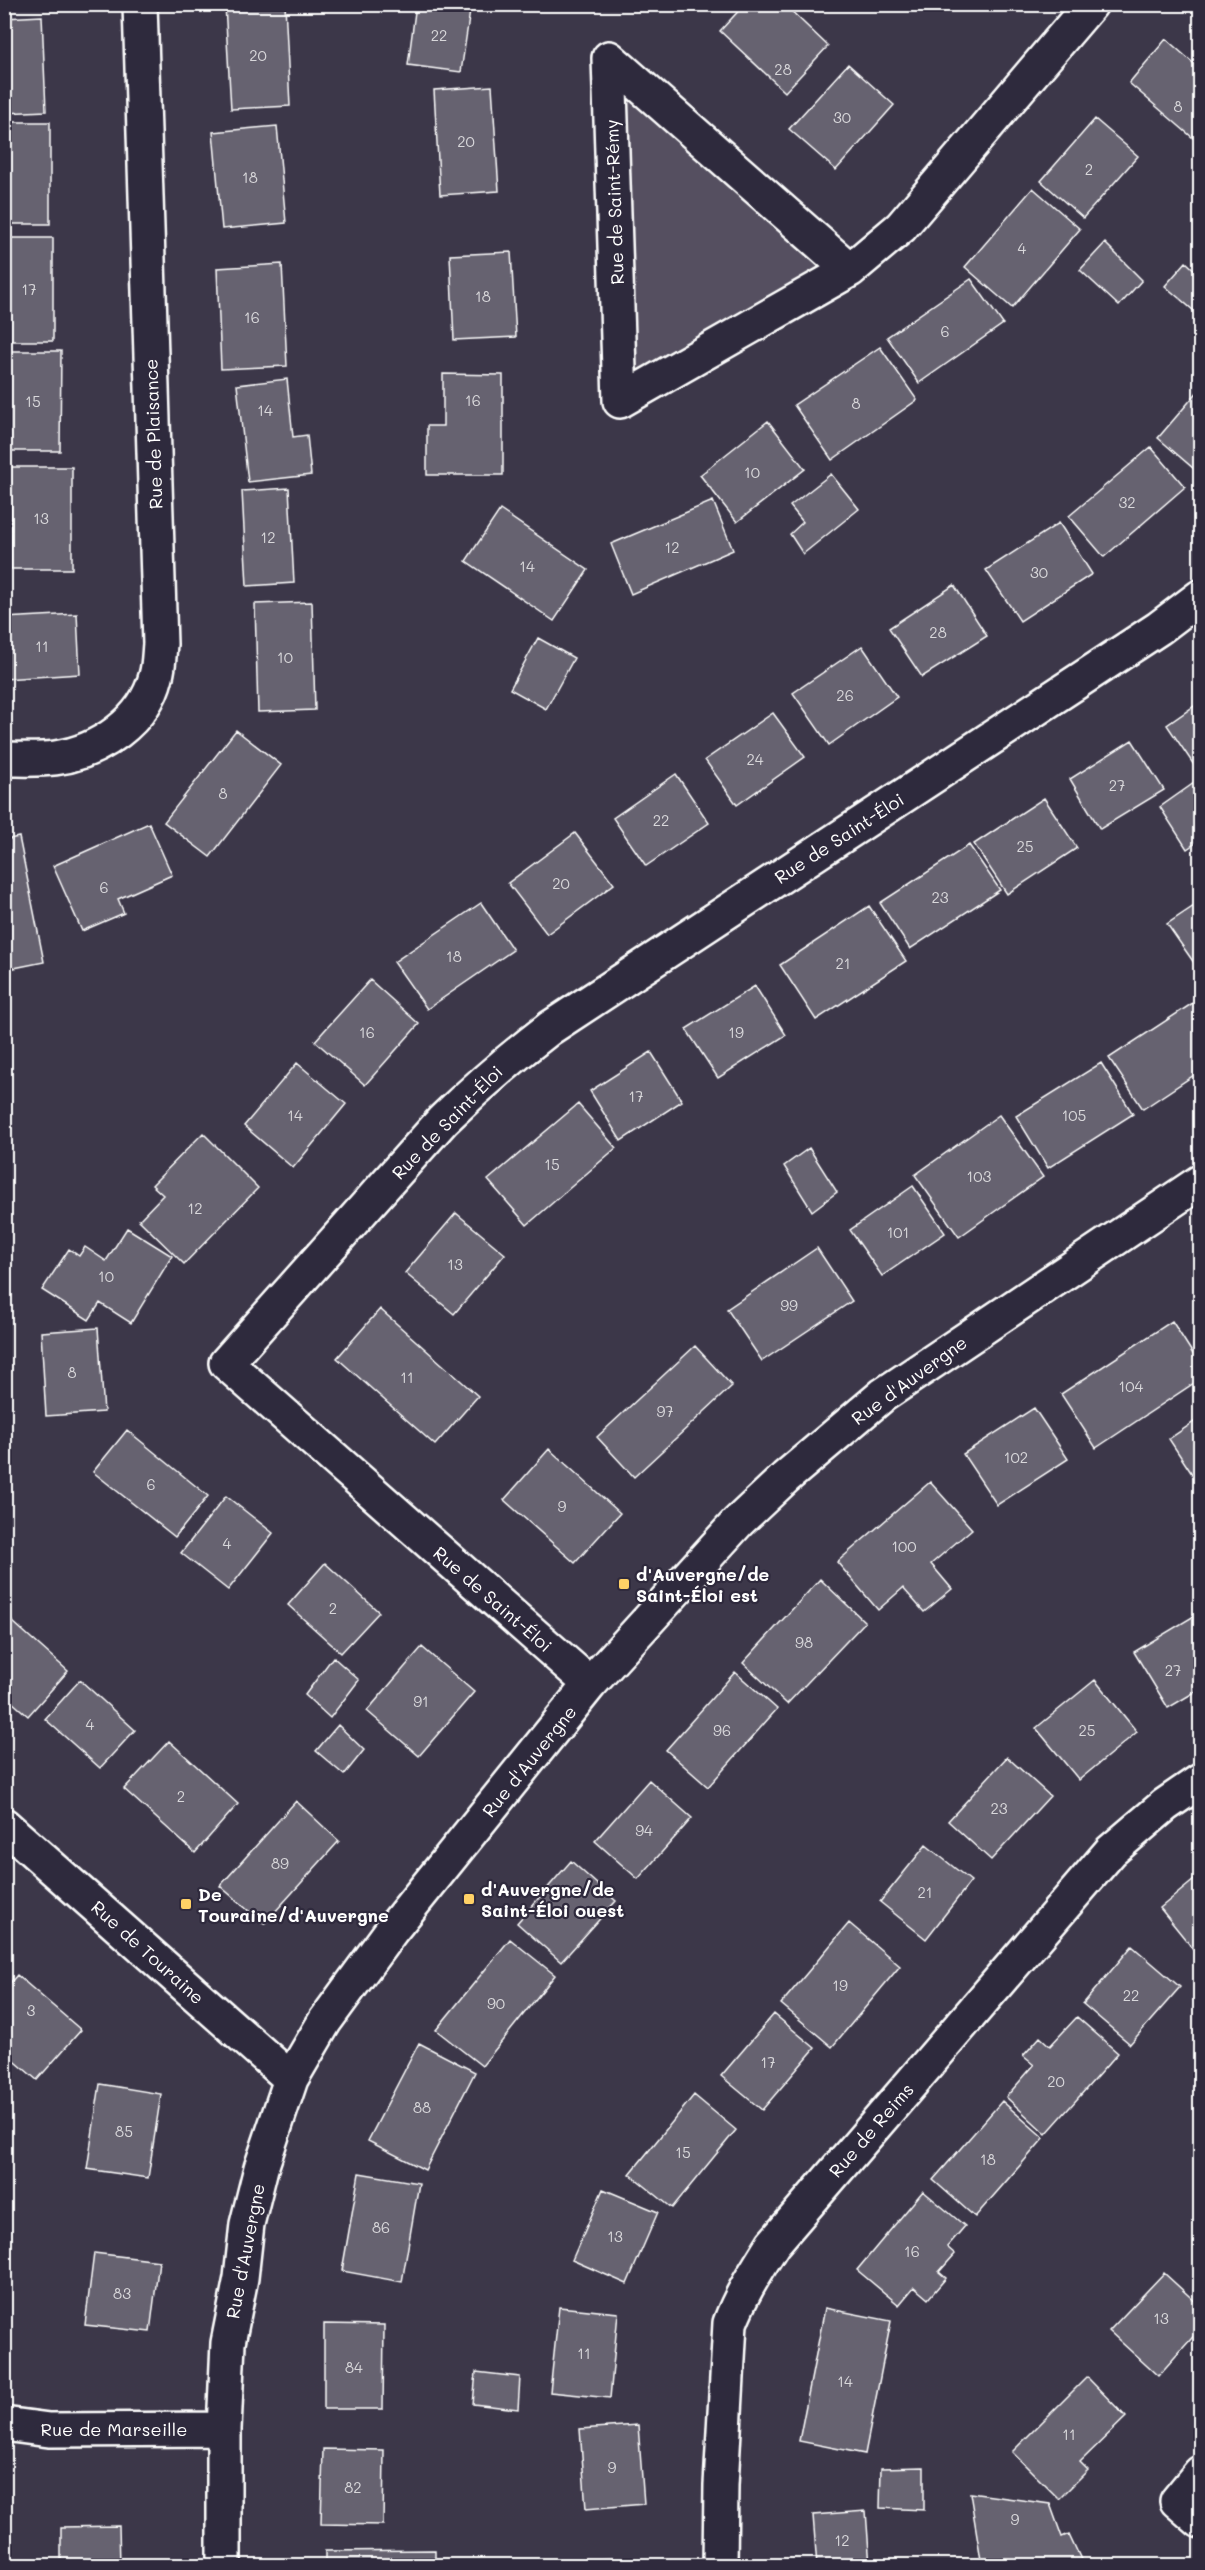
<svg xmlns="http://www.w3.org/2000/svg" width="1205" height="2570" viewBox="0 0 1205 2570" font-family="Mali,sans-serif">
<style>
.green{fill:#555060;stroke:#aaa8b0;stroke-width:1.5}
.building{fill:#666270;stroke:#fff;stroke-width:1.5}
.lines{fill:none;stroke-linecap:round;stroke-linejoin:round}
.street-casing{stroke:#fff;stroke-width:38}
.street{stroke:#2f2a3d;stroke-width:33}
.poi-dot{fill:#ffd166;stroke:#2f2a3d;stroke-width:2}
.labels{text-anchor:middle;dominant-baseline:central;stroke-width:4.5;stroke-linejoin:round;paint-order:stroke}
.number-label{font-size:15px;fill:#d9d8db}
.street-label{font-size:18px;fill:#fff;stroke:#2f2a3d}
.poi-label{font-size:18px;font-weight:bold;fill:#fff;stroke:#2f2a3d;text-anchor:start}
</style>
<rect width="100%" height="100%" fill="#3c3749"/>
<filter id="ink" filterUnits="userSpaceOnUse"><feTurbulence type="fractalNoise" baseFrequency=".0167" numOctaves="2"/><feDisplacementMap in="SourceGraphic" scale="12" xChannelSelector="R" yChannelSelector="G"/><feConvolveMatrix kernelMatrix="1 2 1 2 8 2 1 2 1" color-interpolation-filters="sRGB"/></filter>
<g filter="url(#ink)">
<path class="green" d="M609 58 850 270 620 401Z"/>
<path class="building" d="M285 4 290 106 231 109 225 5Z
M416 4H471L461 72 408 65Z
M745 4H784L828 46 785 92 720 31Z
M42 16 46 111 4 113V18Z
M1166 39 1200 69V130L1193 138 1129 83Z
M848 64 894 105 836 170 789 129Z
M492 86 499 191 440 195 434 90Z
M1095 119 1138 156 1083 218 1041 181Z
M4 122H50V224H4Z
M277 126 286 223 222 229 213 132Z
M1033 188 1080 229 1012 308 965 267Z
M4 238H53V341H4Z
M1105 243 1142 280 1119 306 1080 270Z
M511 252 516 337 454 340 450 255Z
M1186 262 1200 275V316L1165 286Z
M282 264 287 366 221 369 217 268Z
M971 279 1003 324 919 383 887 337Z
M880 347 917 400 832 460 794 405Z
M4 351H61L60 451H4Z
M443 374 503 375V475H427V426H443Z
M287 379 293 437 307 435 311 475 248 482 237 385Z
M1200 389V474L1158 438Z
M768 421 805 469 737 522 700 475Z
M1151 447 1185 487 1104 557 1069 516Z
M11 467H72V569H11Z
M831 474 859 509 803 554 790 534 803 522 790 506Z
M289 488 294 583 247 586 242 491Z
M713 501 733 550 631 594 611 544Z
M500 510 588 570 554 621 466 561Z
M1059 523 1092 574 1020 621 986 570Z
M954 585 987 636 922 677 889 628Z
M312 602 315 710 258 712 255 604Z
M77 614 80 674 4 679V618Z
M538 638 574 658 546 709 510 689Z
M862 646 897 697 829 745 793 693Z
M1200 702V774L1167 725Z
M773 713 805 757 737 805 705 760Z
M236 730 281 765 210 857 164 822Z
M1132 740 1164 790 1100 829 1070 779Z
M676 774 709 823 646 866 613 818Z
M1194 783 1200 793V840L1187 849 1160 807Z
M1044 798 1077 848 1007 894 974 844Z
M149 823 172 875 118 899 124 913 82 931 53 866Z
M575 833 614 884 547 934 508 883Z
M19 837 44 962 4 970V840Z
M969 845 1000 890 910 949 880 903Z
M481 903 513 950 427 1009 394 962Z
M869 906 906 961 816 1020 780 965Z
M1194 906 1200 916V964L1197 967 1167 924Z
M370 980 419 1024 365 1085 315 1041Z
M755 986 786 1035 718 1078 686 1029Z
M1199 999 1200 1071 1143 1109 1109 1058Z
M651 1052 682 1101 621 1141 590 1091Z
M297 1063 346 1104 293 1168 244 1126Z
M1101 1063 1133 1114 1048 1168 1016 1116Z
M578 1104 616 1148 527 1225 488 1180Z
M999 1115 1043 1177 959 1237 915 1175Z
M203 1133 258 1188 184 1264 139 1220 163 1195 152 1185Z
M809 1148 837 1192 812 1211 784 1166Z
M913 1186 945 1233 882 1276 850 1230Z
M456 1213 505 1254 454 1314 405 1273Z
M127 1228 172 1256 131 1323 100 1303 89 1320 42 1290 69 1249 79 1256 85 1247 106 1261Z
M817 1248 852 1301 762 1361 727 1309Z
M380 1309 478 1396 435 1445 337 1358Z
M1172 1321 1200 1365V1379L1096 1448 1061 1394Z
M98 1328 104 1412 46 1416 41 1332Z
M695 1346 732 1386 634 1477 597 1437Z
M1034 1408 1068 1459 997 1505 963 1454Z
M1200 1418V1486L1169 1439Z
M127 1430 208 1496 175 1537 93 1472Z
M549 1449 620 1513 575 1563 504 1500Z
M930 1482 972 1529 931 1564 952 1589 924 1612 903 1588 878 1610 837 1562Z
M226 1496 273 1533 228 1590 181 1553Z
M325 1563 379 1612 341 1653 288 1605Z
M820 1579 865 1622 787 1704 743 1663Z
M1199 1613 1200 1689 1168 1708 1134 1652Z
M4 1614 68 1671 28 1716 4 1695Z
M422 1647 474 1692 419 1756 367 1711Z
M333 1657 359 1680 330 1718 305 1695Z
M735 1672 777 1709 708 1787 666 1750Z
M80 1680 135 1730 100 1768 45 1719Z
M1095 1680 1137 1732 1079 1780 1036 1728Z
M338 1725 364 1750 344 1775 316 1751Z
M169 1741 238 1804 195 1853 124 1789Z
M1007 1757 1050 1796 991 1860 948 1821Z
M649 1780 692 1818 638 1879 595 1841Z
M296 1801 339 1841 264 1924 220 1886Z
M926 1845 971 1881 926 1939 880 1902Z
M571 1861 616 1901 561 1962 517 1923Z
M1200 1875V1953L1198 1955 1160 1908Z
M849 1923 900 1966 832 2047 781 2004Z
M510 1939 555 1975 482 2066 436 2030Z
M1132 1946 1180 1987 1130 2044 1083 2004Z
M17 1975 81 2030 37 2080 4 2052V1990Z
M774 2014 815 2048 762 2110 721 2076Z
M1077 2017 1118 2053 1046 2134 1006 2097 1034 2065 1023 2056 1040 2037 1050 2046Z
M419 2043 475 2072 425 2170 368 2141Z
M100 2084 161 2094 148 2178 87 2169Z
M694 2095 736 2130 672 2208 630 2174Z
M1002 2101 1044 2138 975 2217 933 2180Z
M359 2173 419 2183 402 2282 342 2271Z
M603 2189 658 2212 627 2284 572 2260Z
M923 2191 965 2226 947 2247 955 2254 939 2272 946 2278 928 2299 914 2287 899 2305 857 2270Z
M94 2253 159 2261 150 2332 85 2325Z
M1164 2273 1200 2306V2329L1158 2376 1109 2331Z
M559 2307 618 2313 610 2398 550 2392Z
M825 2308 891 2321 865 2454 799 2441Z
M324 2324 384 2325 383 2409H324Z
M476 2372 520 2377 518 2409 473 2404Z
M1087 2377 1126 2417 1080 2462 1088 2470 1059 2499 1012 2452Z
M638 2425 644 2504 586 2509 580 2429Z
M323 2449 384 2450 383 2525 321 2524Z
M924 2467V2510L880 2508 881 2468Z
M970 2493 1050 2504 1062 2537 1069 2534 1084 2566H982Z
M866 2511 870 2566H817L813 2515Z
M119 2526 120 2566H61V2527Z
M435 2550V2566H325V2551Z
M626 2558 627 2566H553V2560Z"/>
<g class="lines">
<defs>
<path id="street" d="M609 58 620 401 850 270 901 227 1091 4
M609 58 850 270
M4 759C21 759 39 760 55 758 99 752 145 721 156 676 159 666 159 654 160 644L140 4
M590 1684 226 1363 443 1120C477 1087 512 1057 550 1028L1159 628 1200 597
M4 1825 291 2079
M4 2424 49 2430 224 2429
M1200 2473 1177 2501 1200 2521
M224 2566V2429L228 2343 241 2278 247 2224 261 2168 291 2079 325 2021 391 1931 590 1684 738 1522 786 1477 883 1395 1200 1182
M720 2566 721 2485 730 2323C741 2294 757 2270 773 2244L1111 1851 1165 1805 1200 1781"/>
</defs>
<use href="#street" class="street-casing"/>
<use href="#street" class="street"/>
</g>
</g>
<g class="poi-dot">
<rect x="618" y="1578" width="12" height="12" rx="3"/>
<rect x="463" y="1893" width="12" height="12" rx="3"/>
<rect x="180" y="1898" width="12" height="12" rx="3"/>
</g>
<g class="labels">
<g class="number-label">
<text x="439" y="35">22</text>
<text x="258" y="55">20</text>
<text x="783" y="69">28</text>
<text x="1178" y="106">8</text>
<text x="842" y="117">30</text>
<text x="466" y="141">20</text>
<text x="1089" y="169">2</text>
<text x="250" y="177">18</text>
<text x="1022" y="248">4</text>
<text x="29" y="289">17</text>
<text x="483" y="296">18</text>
<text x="252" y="317">16</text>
<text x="945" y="331">6</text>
<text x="473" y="400">16</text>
<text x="33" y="401">15</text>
<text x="856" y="403">8</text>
<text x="265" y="410">14</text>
<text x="752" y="472">10</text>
<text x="1127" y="502">32</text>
<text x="41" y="518">13</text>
<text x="268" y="537">12</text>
<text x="672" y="547">12</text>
<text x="527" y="566">14</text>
<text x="1039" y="572">30</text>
<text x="938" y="632">28</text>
<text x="42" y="646">11</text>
<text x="285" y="657">10</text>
<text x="845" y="695">26</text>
<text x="755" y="759">24</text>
<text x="1117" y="785">27</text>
<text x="223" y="793">8</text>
<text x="661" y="820">22</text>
<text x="1025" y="846">25</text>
<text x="561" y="883">20</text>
<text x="104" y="887">6</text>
<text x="940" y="897">23</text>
<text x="454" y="956">18</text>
<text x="843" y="963">21</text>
<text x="367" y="1032">16</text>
<text x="736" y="1032">19</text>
<text x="636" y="1096">17</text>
<text x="295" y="1115">14</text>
<text x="1074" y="1115">105</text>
<text x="552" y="1164">15</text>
<text x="979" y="1176">103</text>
<text x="195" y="1208">12</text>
<text x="898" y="1232">101</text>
<text x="455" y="1264">13</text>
<text x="106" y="1276">10</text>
<text x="789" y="1305">99</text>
<text x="72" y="1372">8</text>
<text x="407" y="1377">11</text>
<text x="1131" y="1386">104</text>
<text x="665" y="1411">97</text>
<text x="1016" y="1457">102</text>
<text x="151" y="1484">6</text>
<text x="562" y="1506">9</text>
<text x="227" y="1543">4</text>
<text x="904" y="1546">100</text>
<text x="333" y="1608">2</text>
<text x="804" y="1642">98</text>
<text x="1173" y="1670">27</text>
<text x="421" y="1701">91</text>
<text x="90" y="1724">4</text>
<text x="722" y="1730">96</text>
<text x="1087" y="1730">25</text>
<text x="181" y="1796">2</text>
<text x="999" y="1808">23</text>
<text x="644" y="1830">94</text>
<text x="280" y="1863">89</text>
<text x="925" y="1892">21</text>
<text x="840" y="1985">19</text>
<text x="1131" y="1995">22</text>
<text x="496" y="2003">90</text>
<text x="31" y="2010">3</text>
<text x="768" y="2062">17</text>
<text x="1056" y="2081">20</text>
<text x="422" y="2107">88</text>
<text x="124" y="2131">85</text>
<text x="683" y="2152">15</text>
<text x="988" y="2159">18</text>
<text x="381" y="2227">86</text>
<text x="615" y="2236">13</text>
<text x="912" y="2251">16</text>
<text x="122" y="2293">83</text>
<text x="1161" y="2318">13</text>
<text x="584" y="2353">11</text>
<text x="354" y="2367">84</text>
<text x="845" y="2381">14</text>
<text x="1069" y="2434">11</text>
<text x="612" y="2467">9</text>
<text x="353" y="2487">82</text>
<text x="1015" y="2519">9</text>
<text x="842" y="2540">12</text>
</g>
<g class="street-label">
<text transform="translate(614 202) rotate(-92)">Rue de Saint-Rémy</text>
<text transform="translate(153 434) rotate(-92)">Rue de Plaisance</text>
<text transform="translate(839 838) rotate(-33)">Rue de Saint-Éloi</text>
<text transform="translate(447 1122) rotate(-46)">Rue de Saint-Éloi</text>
<text transform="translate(909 1380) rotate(-36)">Rue d'Auvergne</text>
<text transform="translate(493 1599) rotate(41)">Rue de Saint-Éloi</text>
<text transform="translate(529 1761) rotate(-51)">Rue d'Auvergne</text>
<text transform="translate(148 1952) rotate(42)">Rue de Touraine</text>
<text transform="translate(871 2130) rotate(-49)">Rue de Reims</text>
<text transform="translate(245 2251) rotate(-79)">Rue d'Auvergne</text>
<text x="114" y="2429">Rue de Marseille</text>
</g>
<g class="poi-label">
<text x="636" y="1574">d'Auvergne/de<tspan x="636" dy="21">Saint-Éloi est</tspan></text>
<text x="481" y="1889">d'Auvergne/de<tspan x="481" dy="21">Saint-Éloi ouest</tspan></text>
<text x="198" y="1894">De<tspan x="198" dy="21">Touraine/d'Auvergne</tspan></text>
</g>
</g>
<rect width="1205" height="2570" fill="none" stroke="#2f2a3d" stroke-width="24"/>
<rect x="12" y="12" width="1181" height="2546" fill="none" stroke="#fff" stroke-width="2" filter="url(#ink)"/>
</svg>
